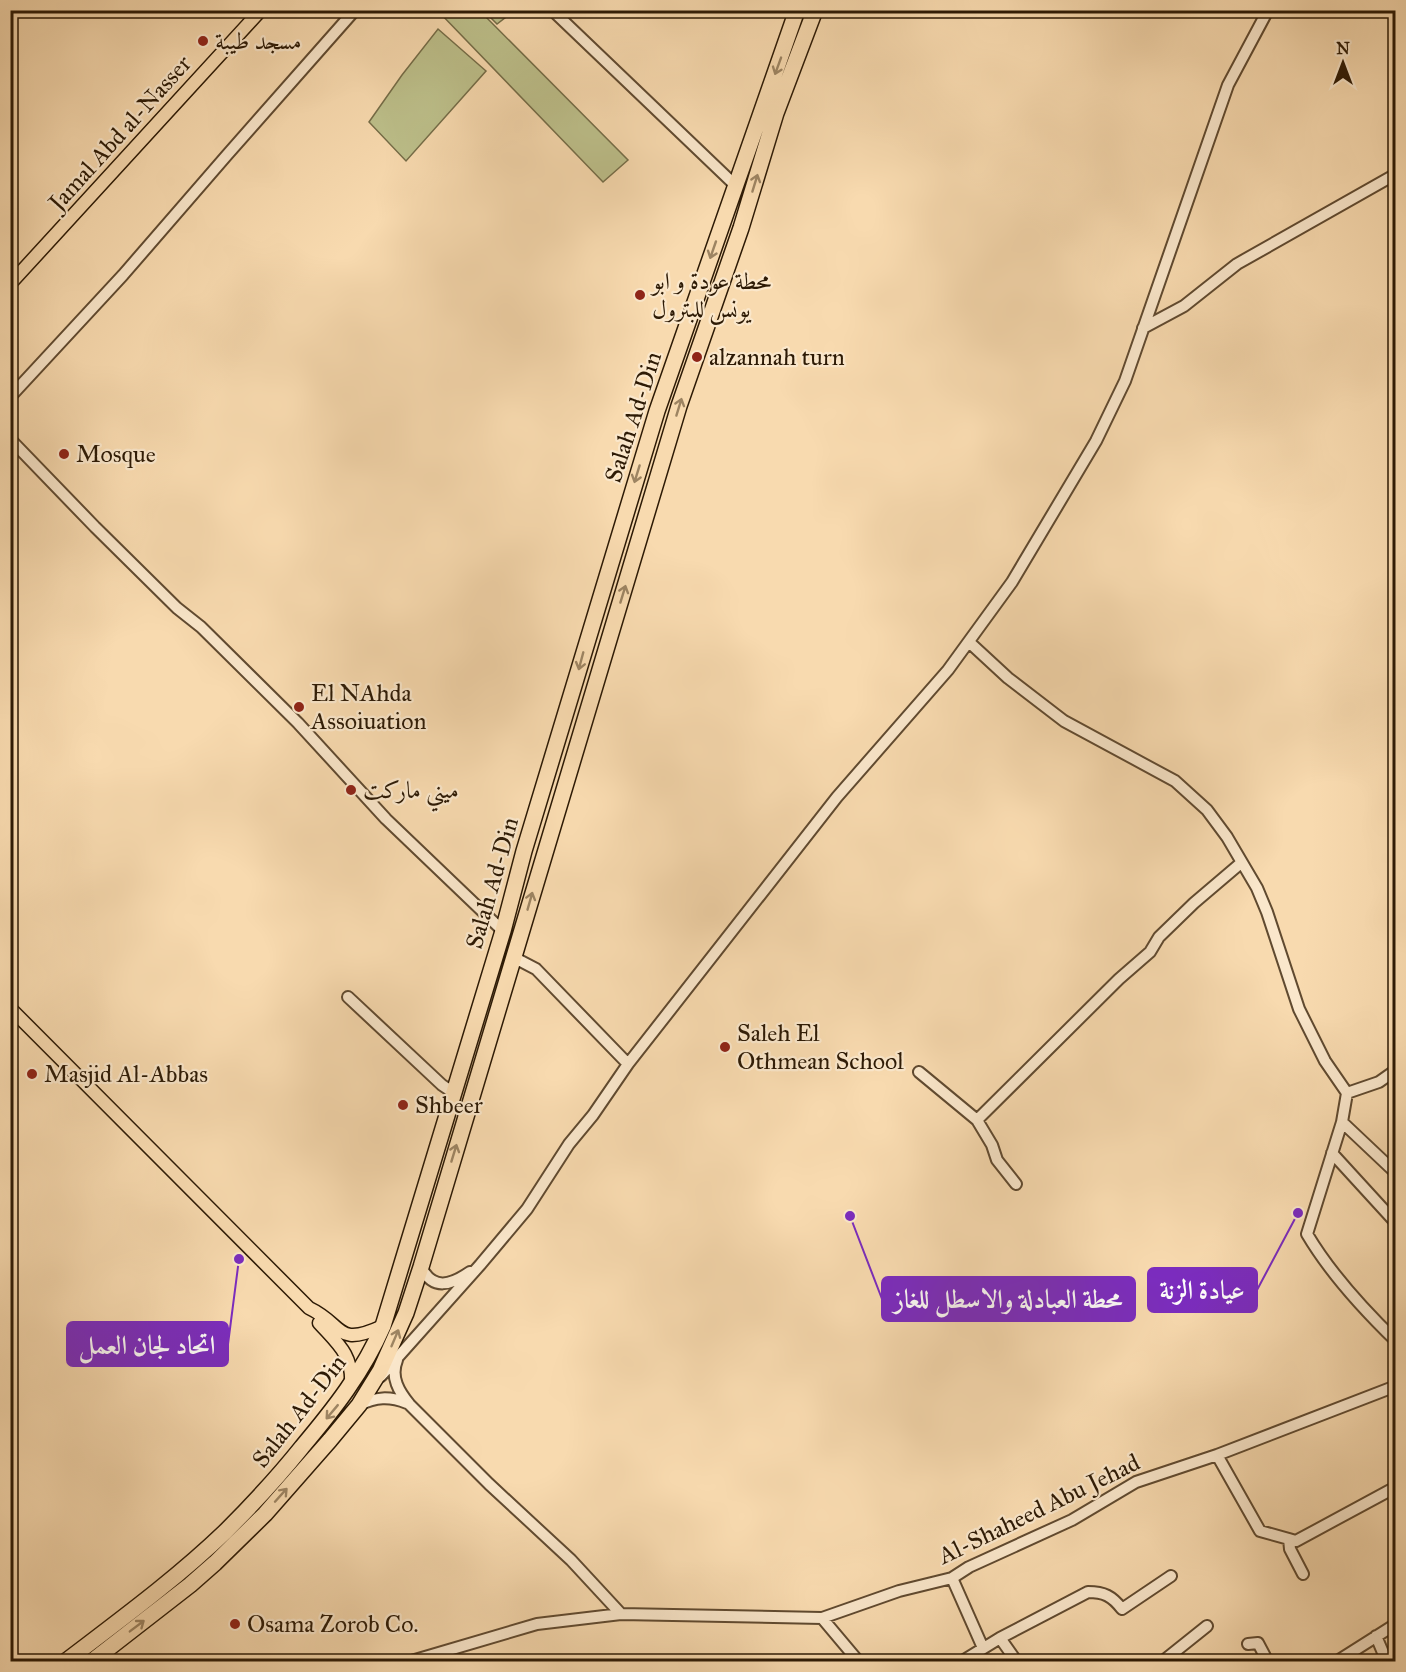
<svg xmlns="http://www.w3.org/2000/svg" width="1406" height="1672" viewBox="0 0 1406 1672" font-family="'IM FELL Great Primer',Amiri,serif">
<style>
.green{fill:#bdc08b;stroke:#756d48;stroke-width:1.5}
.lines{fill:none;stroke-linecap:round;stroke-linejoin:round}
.minor-casing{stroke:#604a30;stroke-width:14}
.major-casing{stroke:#2d1a05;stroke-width:15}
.highway-casing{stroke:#2d1a05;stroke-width:18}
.minor{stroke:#fae7cb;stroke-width:10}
.major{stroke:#f8daaf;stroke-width:12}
.highway{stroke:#f8daaf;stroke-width:15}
.oneway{stroke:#9d8462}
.poi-dot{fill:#8f2418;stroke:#fae7cb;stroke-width:2}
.labels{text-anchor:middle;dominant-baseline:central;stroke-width:4.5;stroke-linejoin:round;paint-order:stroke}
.poi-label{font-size:24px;fill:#2d1a05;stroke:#fae7cb;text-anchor:start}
.street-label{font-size:24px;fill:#2d1a05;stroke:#fae7cb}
.leader{fill:none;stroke:#7b2cbf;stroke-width:2}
.callout-dot{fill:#7b2cbf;stroke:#fae7cb;stroke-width:2}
.callout{fill:#7b2cbf;stroke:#7b2cbf;stroke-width:2}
.callout-label{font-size:26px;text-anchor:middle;font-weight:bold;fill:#fff}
</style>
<rect width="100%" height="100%" fill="#f8daaf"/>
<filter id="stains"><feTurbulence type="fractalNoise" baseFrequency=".00333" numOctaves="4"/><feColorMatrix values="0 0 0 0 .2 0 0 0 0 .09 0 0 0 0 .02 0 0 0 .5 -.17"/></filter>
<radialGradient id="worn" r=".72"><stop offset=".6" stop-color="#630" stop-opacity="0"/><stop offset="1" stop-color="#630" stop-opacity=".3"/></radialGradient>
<path class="green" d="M438 11H480L628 160 603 182Z
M484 11H514L497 24Z
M438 29 486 71 406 161 369 122 402 75Z"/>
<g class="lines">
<defs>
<path id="minor" d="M552 10 736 186
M1143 328 1184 306 1237 264 1396 174
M10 397 123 275 227 155 355 10
M10 439 95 527 177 608 201 627 298 723 386 819 503 931
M969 642 1008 678 1064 721 1175 781 1207 810 1227 837 1257 888 1267 912 1299 1009 1325 1061 1347 1093 1342 1122 1307 1234C1330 1273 1363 1309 1396 1341
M513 957 536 969 628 1064
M348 997 442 1085 454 1093
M919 1072 977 1120 992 1145 997 1160 1016 1184
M1347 1093 1379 1082 1396 1070
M977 1120 1119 979 1150 952 1159 937 1194 903 1241 863
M1342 1122 1396 1173
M1332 1153 1396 1223
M421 1267C433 1291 451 1285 470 1272
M397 1360C390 1377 399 1392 410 1405L489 1484 571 1560 621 1614
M381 1376 480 1265 527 1209 569 1144 593 1115 628 1064 837 797 948 670 1012 582 1096 441 1125 381 1228 85 1268 10
M359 1405C376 1397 389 1396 407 1403
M1217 1455 1260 1531 1296 1541 1396 1487
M1289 1539 1290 1549 1303 1574
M952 1578 983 1648
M822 1618 859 1662
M1376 1636 1384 1655 1390 1662
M1000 1638 1017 1662
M1248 1644 1258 1643 1268 1662
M408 1662 537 1624 621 1614 822 1618 899 1591 952 1578 969 1567 1072 1520 1136 1482 1217 1455 1396 1386
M961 1662 1000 1638 1088 1592C1104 1592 1112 1596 1122 1609L1171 1576
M1162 1662 1207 1626
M1336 1662 1396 1624"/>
<path id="major" d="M10 284 261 10
M10 1008 309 1308C345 1325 335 1348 383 1326
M319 1323C338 1344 353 1355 351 1385"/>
<path id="highway" d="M65 1662C120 1620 176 1579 225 1532 252 1505 278 1477 302 1447 334 1409 363 1372 383 1326L503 931 524 851 657 411 797 10
M91 1662 190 1585 215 1563 265 1514 330 1440 359 1405 380 1371 406 1313 421 1267 679 406 741 228 776 113 815 10"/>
</defs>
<use href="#minor" class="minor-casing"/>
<use href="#major" class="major-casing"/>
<use href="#highway" class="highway-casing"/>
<use href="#minor" class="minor"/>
<use href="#major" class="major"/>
<use href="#highway" class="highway"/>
</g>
<defs><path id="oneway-shaft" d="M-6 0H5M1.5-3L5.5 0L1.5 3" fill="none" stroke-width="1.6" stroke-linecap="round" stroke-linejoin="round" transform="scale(1.5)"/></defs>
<g class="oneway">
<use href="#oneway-shaft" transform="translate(778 66) rotate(110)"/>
<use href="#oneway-shaft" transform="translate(755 183) rotate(-73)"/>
<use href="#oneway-shaft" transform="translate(713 250) rotate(109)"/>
<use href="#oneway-shaft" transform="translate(679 407) rotate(-73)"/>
<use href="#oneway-shaft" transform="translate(637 474) rotate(107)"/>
<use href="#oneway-shaft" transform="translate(623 594) rotate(-73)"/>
<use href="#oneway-shaft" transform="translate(581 661) rotate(105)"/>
<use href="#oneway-shaft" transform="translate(530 901) rotate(-74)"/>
<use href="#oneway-shaft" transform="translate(454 1153) rotate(-73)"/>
<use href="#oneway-shaft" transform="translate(395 1338) rotate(-67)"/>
<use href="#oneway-shaft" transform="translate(332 1412) rotate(130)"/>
<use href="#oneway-shaft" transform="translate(281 1495) rotate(-48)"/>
<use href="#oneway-shaft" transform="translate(137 1626) rotate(-37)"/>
</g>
<g class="poi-dot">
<circle cx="203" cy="41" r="6"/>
<circle cx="640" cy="295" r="6"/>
<circle cx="697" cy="357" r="6"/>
<circle cx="64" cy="454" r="6"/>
<circle cx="299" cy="707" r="6"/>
<circle cx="351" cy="790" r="6"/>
<circle cx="725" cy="1047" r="6"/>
<circle cx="32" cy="1074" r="6"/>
<circle cx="403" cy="1105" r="6"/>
<circle cx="235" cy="1624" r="6"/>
</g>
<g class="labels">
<g class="poi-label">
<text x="215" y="41">مسجد طيبة</text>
<text x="652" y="281">محطة عودة و ابو<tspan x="652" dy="28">يونس للبترول</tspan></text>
<text x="709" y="357">alzannah turn</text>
<text x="76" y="454">Mosque</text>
<text x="311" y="693">El NAhda<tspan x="311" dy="28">Assoiuation</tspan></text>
<text x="363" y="790">ميني ماركت</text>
<text x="737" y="1033">Saleh El<tspan x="737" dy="28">Othmean School</tspan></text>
<text x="44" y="1074">Masjid Al-Abbas</text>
<text x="415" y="1105">Shbeer</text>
<text x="247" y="1624">Osama Zorob Co.</text>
</g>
<g class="street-label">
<text transform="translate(120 133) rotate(-48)">Jamal Abd al-Nasser</text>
<text transform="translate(633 417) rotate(-72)">Salah Ad-Din</text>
<text transform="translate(492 883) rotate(-74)">Salah Ad-Din</text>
<text transform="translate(299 1411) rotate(-52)">Salah Ad-Din</text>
<text transform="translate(1039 1509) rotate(-26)">Al-Shaheed Abu Jehad</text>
</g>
</g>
<path class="leader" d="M1298 1213L1257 1290M850 1216L882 1299M239 1259L228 1344"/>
<g class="callout-dot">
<circle cx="1298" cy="1213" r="6"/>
<circle cx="850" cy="1216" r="6"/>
<circle cx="239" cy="1259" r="6"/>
</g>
<g class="callout">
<rect x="1148" y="1268" width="109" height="44" rx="6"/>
<rect x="882" y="1277" width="253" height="44" rx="6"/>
<rect x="67" y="1322" width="161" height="44" rx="6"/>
</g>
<g class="callout-label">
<text x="1202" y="1299">عيادة الزنة</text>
<text x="1008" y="1308">محطة العبادلة والاسطل للغاز</text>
<text x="147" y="1354">اتحاد لجان العمل</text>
</g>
<rect width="1406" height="1672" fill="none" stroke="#f8daaf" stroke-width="36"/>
<rect x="12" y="12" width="1382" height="1648" fill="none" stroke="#2d1a05" stroke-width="3"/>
<rect x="18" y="18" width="1370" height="1636" fill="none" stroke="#2d1a05" stroke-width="1.5"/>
<g transform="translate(1343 63)" stroke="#fae7cb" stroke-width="4.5" paint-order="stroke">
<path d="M0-4.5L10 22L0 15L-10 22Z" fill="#2d1a05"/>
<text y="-9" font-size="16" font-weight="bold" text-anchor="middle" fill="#2d1a05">N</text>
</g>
<rect width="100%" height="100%" filter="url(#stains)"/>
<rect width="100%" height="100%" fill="url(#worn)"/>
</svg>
